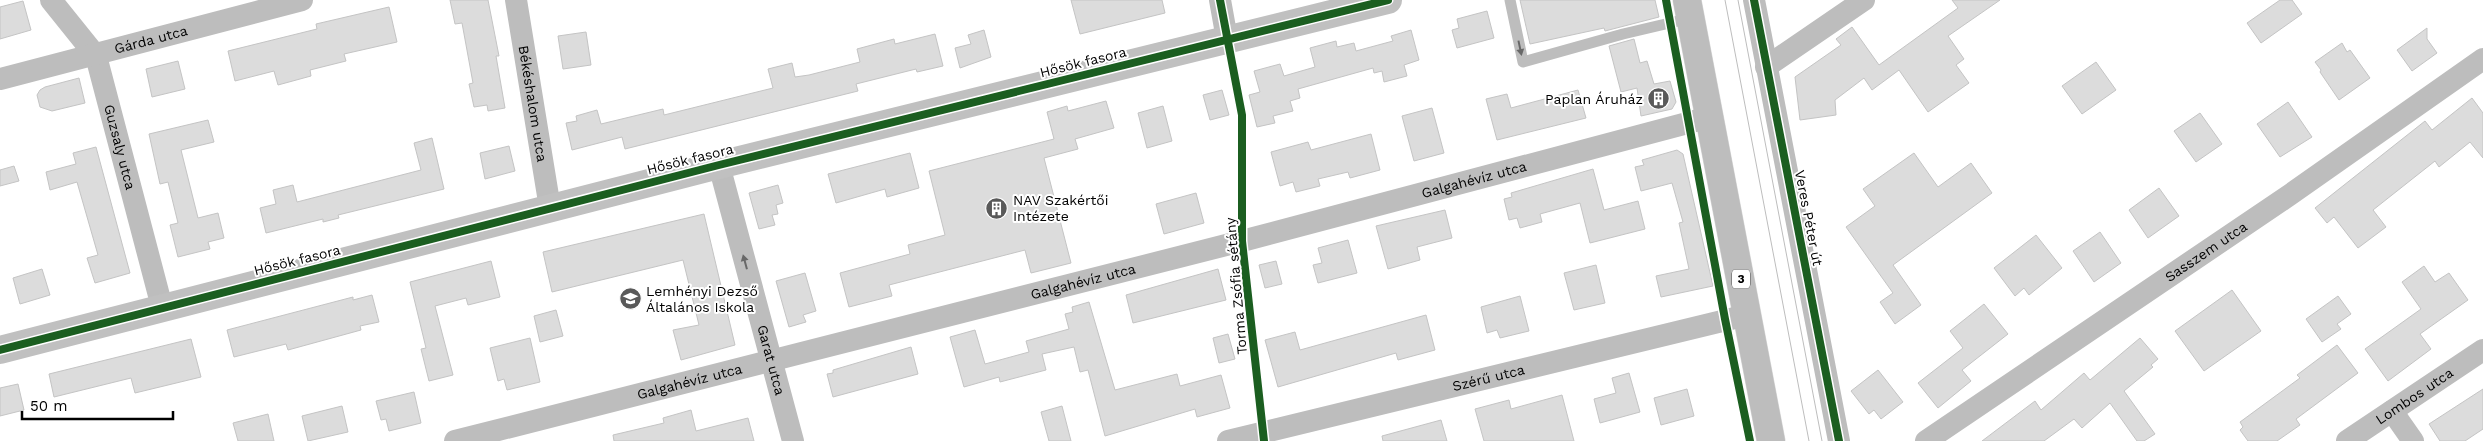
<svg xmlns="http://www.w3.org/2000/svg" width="2483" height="441" viewBox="0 0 2483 441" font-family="'Work Sans',sans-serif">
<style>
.building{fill:#dcdcdc;stroke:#c4c4c4}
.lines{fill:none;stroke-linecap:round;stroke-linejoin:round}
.primary-casing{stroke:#dbdbdb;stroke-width:29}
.lane{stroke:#bdbdbd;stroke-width:11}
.street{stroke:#bdbdbd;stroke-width:22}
.secondary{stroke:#c0c0c0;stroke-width:28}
.primary{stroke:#bdbdbd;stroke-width:28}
.tram{stroke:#bdbdbd;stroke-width:1}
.cycleway-casing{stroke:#fff;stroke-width:11}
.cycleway{stroke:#1b5e20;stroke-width:8}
.oneway{fill:#686868}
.labels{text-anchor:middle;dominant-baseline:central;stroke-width:4;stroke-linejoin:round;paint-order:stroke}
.shield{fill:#fff;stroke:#4c4c4c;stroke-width:1}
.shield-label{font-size:12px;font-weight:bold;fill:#000}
.street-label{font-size:14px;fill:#000;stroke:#fff}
.poi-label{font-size:14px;fill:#000;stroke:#fff;text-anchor:start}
</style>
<rect width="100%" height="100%" fill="#fff"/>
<path class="building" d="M450 0H488L499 56H496L505 108 488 111 487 105 474 107 469 84 473 83 462 23 455 24Z
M1071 0H1162L1165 13 1080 34Z
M1520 0H1655L1659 17 1605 31 1604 28 1530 44Z
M1952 0H2000L1948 36 1964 59 1956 65 1969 83 1928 112 1899 70 1872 90 1864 78 1835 100 1836 115 1800 120 1795 77 1841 45 1836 39 1852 27 1879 65 1958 8Z
M2280 0H2292L2302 14 2261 43 2247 23Z
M23 1 31 30 0 39V7Z
M389 7 397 42 344 54 346 61 310 70 311 76 278 85 274 71 235 81 228 51 317 29 316 24Z
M1487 11 1494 38 1457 48 1452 30 1459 28 1457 19Z
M2427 28V39L2437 53 2412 71 2397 50Z
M984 30 991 57 960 68 955 48 971 44 968 35Z
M1411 30 1419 60 1404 65 1407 76 1384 82 1382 71 1374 73 1373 68 1298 89 1300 98 1290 101 1293 111 1273 116 1275 123 1257 127 1249 95 1260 92 1254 71 1280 64 1284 76 1315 67 1310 48 1336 41 1337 47 1354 43 1356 51 1393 41 1391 36Z
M586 32 591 65 563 69 558 36Z
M935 34 943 66 917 72 916 69 856 84 858 91 625 149 622 137 572 150 566 123 577 121 576 116 597 110 601 124 663 109 664 115 773 88 768 69 792 63 795 77 809 75 860 62 857 49 894 39 895 44Z
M1634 39 1640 63 1647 61 1654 84 1670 81 1676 102 1672 109 1641 116 1637 88 1621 92 1609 46Z
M2342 43 2347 52 2350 50 2370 78 2339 100 2320 72 2321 70 2315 62Z
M178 61 185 89 152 97 146 69Z
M2096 62 2116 90 2082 114 2062 86Z
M79 78 85 103 52 111 40 107 37 95 40 90 45 87Z
M1222 90 1229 115 1210 120 1203 95Z
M1578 90 1586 118 1497 140 1486 99 1507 94 1511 108Z
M2472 98 2483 113V158L2470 142 2439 167 2435 161 2373 210 2386 227 2358 248 2334 217 2327 223 2315 208 2425 121 2432 130Z
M1106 101 1114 128 1075 139 1078 149 1044 158 1071 263 1031 273 1025 250 889 285 892 296 849 307 840 273 910 254 908 245 945 235 929 171 1054 139 1047 112 1067 106 1068 111Z
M2288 102 2312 137 2280 157 2257 124Z
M1163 106 1172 141 1147 148 1138 113Z
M1432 108 1444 153 1414 161 1402 116Z
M2200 113 2222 144 2196 162 2174 131Z
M208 120 214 142 181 150 198 218 218 213 224 238 208 242 210 249 178 257 170 225 178 223 168 182 160 184 149 134Z
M1371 134 1380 170 1350 178 1348 172 1318 179 1320 186 1296 192 1293 182 1280 186 1271 152 1308 142 1311 150Z
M432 138 444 189 338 215 339 218 323 222V219L266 233 260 208 276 204 273 190 293 185 297 202 421 170 414 143Z
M509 146 515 171 485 179 480 153Z
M96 147 130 273 95 283 87 258 98 255 77 182 50 190 46 172 76 164 73 153Z
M1677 150 1683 154 1713 286 1661 297 1656 276 1689 269 1679 223 1683 222 1672 183 1641 191 1635 167 1644 165 1642 160Z
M910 153 919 188 887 197 885 189 836 203 828 174Z
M1914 153 1938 187 1971 163 1992 193 1893 265 1921 305 1895 324 1880 302 1893 293 1846 227 1875 206 1863 189Z
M14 166 19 181 0 186V170Z
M1593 169 1604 210 1638 201 1645 229 1590 243 1580 203 1540 214 1542 222 1520 228 1517 218 1509 220 1504 199 1512 197 1511 193Z
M778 185 783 203 776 205 778 214 772 215 775 225 759 229 749 193Z
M2159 188 2179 216 2148 238 2129 210Z
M1196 193 1204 223 1164 234 1156 204Z
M1445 210 1452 238 1417 247 1420 260 1388 269 1376 226Z
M704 214 735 345 681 360 673 330 699 325 683 260 552 292 543 252Z
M2100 232 2121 263 2094 282 2073 251Z
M2036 235 2062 268 2029 295 2024 288 2015 296 1994 268Z
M1348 240 1357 273 1318 283 1313 265 1322 263 1318 248Z
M491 261 500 297 468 305 466 298 435 306 453 375 429 381 421 349 426 348 410 282Z
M1276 261 1282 284 1265 288 1259 265Z
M1596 265 1605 303 1574 310 1564 273Z
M2424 266 2435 282 2449 273 2468 300 2420 334 2431 349 2388 381 2365 349 2421 309 2402 282Z
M42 269 50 295 20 304 13 278Z
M1218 269 1226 300 1133 323 1126 295Z
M805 273 816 311 803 315 806 322 789 327 776 281Z
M2232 290 2261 331 2204 371 2175 331Z
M372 295 379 322 360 326 361 330 288 350 286 344 234 357 227 330 353 297V300Z
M1520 296 1529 331 1500 338 1497 330 1487 333 1481 307Z
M2338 296 2351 314 2337 324 2341 329 2322 342 2306 319Z
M1089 302 1115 390 1177 374 1180 386 1221 375 1230 408 1197 417 1195 409 1105 436 1088 370 1080 372 1074 347 1042 354 1046 370 1000 382 999 377 964 387 950 337 975 330 985 364 1029 352 1026 341 1069 329 1065 314 1073 312 1072 307Z
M1984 304 2008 334 1962 370 1971 381 1938 408 1918 383 1963 348 1950 331Z
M556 310 563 336 540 342 534 316Z
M1426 315 1435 350 1398 360 1396 353 1278 387 1265 340 1295 332 1300 350Z
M1228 334 1235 359 1219 363 1213 338Z
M530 338 540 382 507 390 504 379 498 381 490 348Z
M2140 338 2158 359 2151 365 2153 367 2124 391 2155 434 2144 441H2137L2110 403 2082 428 2074 419 2044 441H1982L2035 401 2041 410 2084 373 2090 380Z
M191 339 201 377 135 393 131 378 54 397 49 374Z
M2337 345 2358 373 2296 419 2300 425 2277 441H2248L2240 430 2243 427 2240 422 2300 378 2297 375Z
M911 347 918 374 833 397 827 374 833 373V370Z
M1878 370 1903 402 1881 419 1874 410 1869 414 1851 391Z
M1629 373 1640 412 1600 423 1594 399 1616 393 1612 378Z
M18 384 24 410 0 416V388Z
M1687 389 1694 416 1661 425 1654 398Z
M2483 389V429L2465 441H2440L2429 424Z
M414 392 421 423 389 431 386 419 381 420 376 401Z
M1562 395 1574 441H1484L1475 409 1509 400 1511 409Z
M342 406 348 432 308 441 302 416Z
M1062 406 1071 441H1049L1041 412Z
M691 410 696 431 748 418 754 441H614L613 435 664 423 663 418Z
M268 414 274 441H238L233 423Z
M1441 420 1447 441H1383L1382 436Z"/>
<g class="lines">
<defs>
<path id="primary" d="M1687 0 1771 441"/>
</defs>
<use href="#primary" class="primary-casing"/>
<path class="lane" d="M1510 0 1523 62 1623 34 1691 18"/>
<g class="street">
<path id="s1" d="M51 0 96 56 162 307"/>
<path id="s2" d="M516 0 550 208"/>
<path d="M1220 0 1227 39"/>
<path d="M1754 0 1839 441"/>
<path d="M1766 67 1864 0"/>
<path id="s3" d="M0 79 302 0"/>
<path id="s4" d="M719 165 793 441"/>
<path d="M2392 411 2413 441"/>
<path id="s5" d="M455 441 1242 241 1710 117"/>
<path id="s6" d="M1228 441 1747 315"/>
<path id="s7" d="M1926 441 2291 194 2483 59"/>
<path id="s8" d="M2347 441 2483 350"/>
</g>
<path class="secondary" d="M0 350 719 165 1388 0"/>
<use href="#primary" class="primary"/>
<path class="tram" d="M1725 0 1809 441
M1738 0 1822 441"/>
<defs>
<path id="cycleway" d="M1220 0 1242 115V241L1264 441
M1666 0 1725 319 1750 441
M1754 0 1839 441
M0 350 719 165 1388 0"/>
</defs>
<use href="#cycleway" class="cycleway-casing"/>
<use href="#cycleway" class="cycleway"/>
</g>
<defs><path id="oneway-solid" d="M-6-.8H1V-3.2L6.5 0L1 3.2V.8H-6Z" transform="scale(1.25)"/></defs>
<g class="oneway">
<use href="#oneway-solid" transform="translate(1520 48) rotate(78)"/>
<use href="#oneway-solid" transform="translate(745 262) rotate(-105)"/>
</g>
<defs>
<symbol id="building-disc" viewBox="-11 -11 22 22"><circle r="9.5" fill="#595959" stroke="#fff"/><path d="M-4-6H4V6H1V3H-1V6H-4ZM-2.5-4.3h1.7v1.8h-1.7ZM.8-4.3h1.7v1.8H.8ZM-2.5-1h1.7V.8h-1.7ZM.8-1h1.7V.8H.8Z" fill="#fff"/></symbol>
<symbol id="school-disc" viewBox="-11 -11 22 22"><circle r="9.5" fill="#595959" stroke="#fff"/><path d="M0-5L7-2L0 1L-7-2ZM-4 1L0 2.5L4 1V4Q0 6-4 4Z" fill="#fff"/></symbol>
</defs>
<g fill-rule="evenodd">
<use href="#building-disc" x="1646" y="86" width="25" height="25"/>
<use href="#building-disc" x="984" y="196" width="25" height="25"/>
<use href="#school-disc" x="618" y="286" width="25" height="25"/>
</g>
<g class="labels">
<rect class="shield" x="1732" y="269.5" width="18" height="19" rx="4"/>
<g class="shield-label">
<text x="1741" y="279">3</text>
</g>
<g class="street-label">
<text stroke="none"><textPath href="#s3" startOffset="156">Gárda utca</textPath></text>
<text transform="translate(1083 62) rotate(-14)">Hősök fasora</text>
<text stroke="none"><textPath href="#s2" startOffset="105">Békéshalom utca</textPath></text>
<text stroke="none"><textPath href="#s1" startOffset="166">Guzsaly utca</textPath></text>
<text transform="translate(690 159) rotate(-14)">Hősök fasora</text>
<text stroke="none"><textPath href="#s5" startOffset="1052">Galgahévíz utca</textPath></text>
<text transform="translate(1809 218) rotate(79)">Veres Péter út</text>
<text stroke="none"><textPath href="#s7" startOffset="338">Sasszem utca</textPath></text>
<text transform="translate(297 260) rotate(-14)">Hősök fasora</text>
<text stroke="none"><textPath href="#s5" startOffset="648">Galgahévíz utca</textPath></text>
<text transform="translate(1236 286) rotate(-95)">Torma Zsófia sétány</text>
<text stroke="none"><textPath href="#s4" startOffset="202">Garat utca</textPath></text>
<text stroke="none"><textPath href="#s6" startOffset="268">Szérű utca</textPath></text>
<text stroke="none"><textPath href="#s5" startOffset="242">Galgahévíz utca</textPath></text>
<text stroke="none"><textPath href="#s8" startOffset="81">Lombos utca</textPath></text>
</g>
<g class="poi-label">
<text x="1643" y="99" text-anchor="end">Paplan Áruház</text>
<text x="1013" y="200">NAV Szakértői<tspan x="1013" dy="16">Intézete</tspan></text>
<text x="646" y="291">Lemhényi Dezső<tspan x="646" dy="16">Általános Iskola</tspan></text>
</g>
</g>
<path d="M22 411v8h151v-8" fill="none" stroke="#000000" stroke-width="2.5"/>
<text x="30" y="411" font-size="15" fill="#000000" stroke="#ffffff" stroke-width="4" paint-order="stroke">50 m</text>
</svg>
